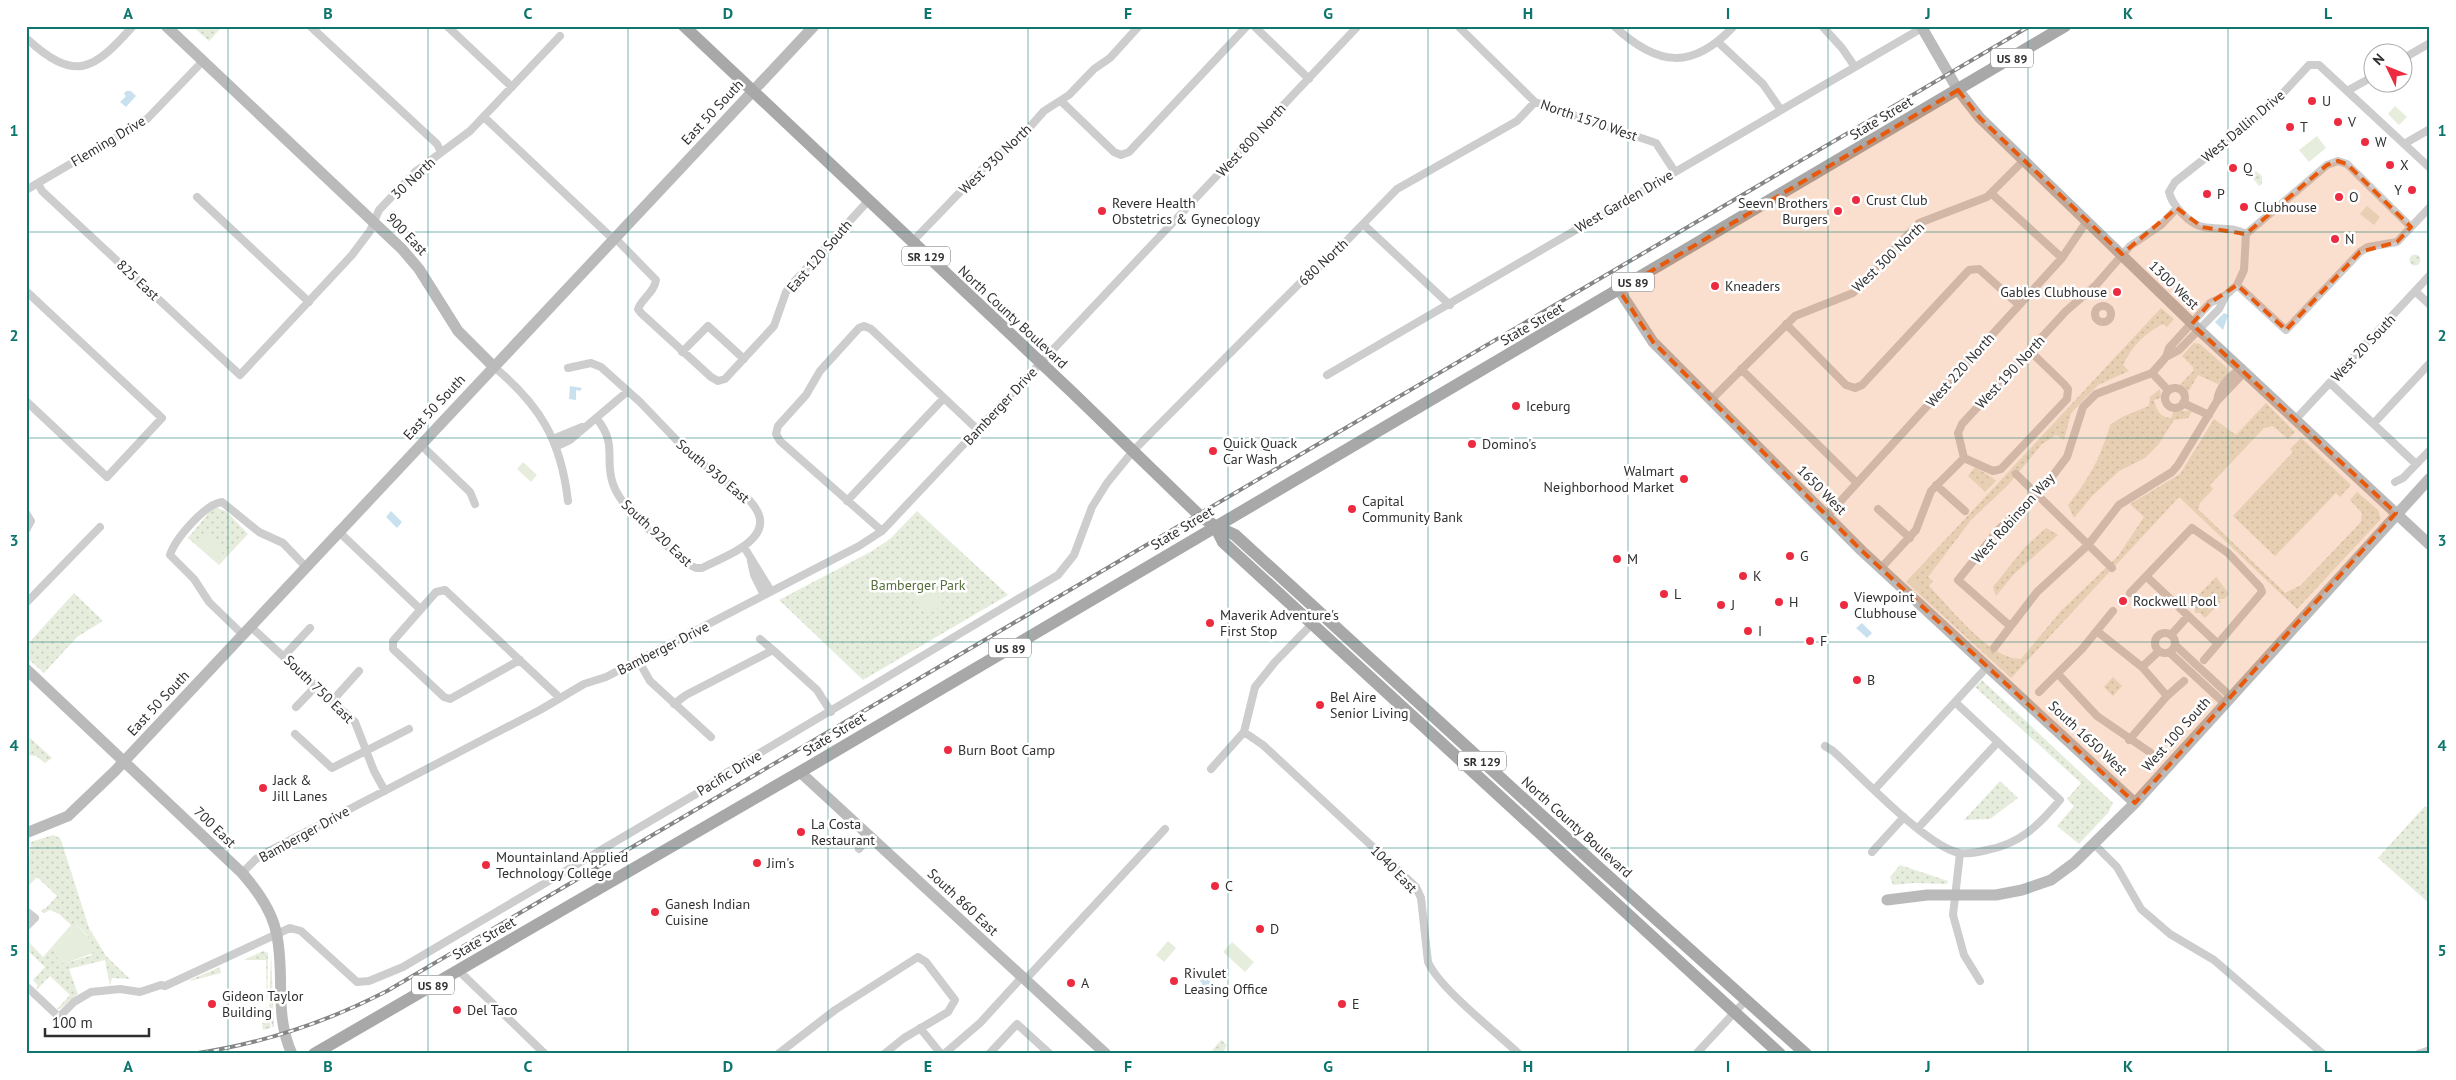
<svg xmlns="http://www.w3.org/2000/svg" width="2456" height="1080" viewBox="0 0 2456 1080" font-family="'PT Sans',sans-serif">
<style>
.green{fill:url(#green-dots);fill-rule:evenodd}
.pitch{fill:#e7eddd}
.water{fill:#c9e1ee}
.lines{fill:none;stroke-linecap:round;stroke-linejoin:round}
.street{stroke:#cdcdcd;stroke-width:8}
.secondary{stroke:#bababa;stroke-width:11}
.primary{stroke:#a8a8a8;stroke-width:12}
.rail-casing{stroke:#858585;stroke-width:4}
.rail{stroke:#fff;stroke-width:2;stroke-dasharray:5.5;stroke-linecap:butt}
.marked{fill:#e8590c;fill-opacity:0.2;stroke:#e8590c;stroke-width:4;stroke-dasharray:10 6;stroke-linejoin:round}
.grid{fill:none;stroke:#0f766e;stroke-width:1;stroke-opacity:0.55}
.poi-dot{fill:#ed2b40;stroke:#fff;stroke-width:2}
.labels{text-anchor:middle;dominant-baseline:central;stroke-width:5;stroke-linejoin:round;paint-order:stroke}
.shield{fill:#fff;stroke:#6e6e6e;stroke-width:1}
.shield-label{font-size:12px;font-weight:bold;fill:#303030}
.poi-label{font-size:14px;fill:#303030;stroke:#fff;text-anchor:start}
.street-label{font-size:14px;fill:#303030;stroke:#fff}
.park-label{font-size:14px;fill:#546e3b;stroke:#fff}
.neatline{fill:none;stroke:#0f766e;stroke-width:2}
.grid-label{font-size:16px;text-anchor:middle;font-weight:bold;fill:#0f766e}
</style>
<defs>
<pattern id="green-dots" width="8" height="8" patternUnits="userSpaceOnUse" patternTransform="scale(1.25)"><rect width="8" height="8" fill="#e7eddd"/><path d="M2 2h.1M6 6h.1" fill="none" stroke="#c6ccbe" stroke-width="1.8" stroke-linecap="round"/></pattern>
</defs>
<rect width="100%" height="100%" fill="#fff"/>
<path class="green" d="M192 26H223L209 41Z
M2256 171 2262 176V184L2259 186 2251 176Z
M2409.5 260a5.5 5.5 0 1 1 11 0a5.5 5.5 0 1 1-11 0Z
M2161 308 2174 319 2167 327 2163 324C2145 333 2132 346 2123 365L2129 371 2098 385 2071 413 2064 440 2056 435 2042 444 2008 485 1971 520 1928 577 1933 581 1929 586C1951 608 1989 659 2021 659L2061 611 2118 556 2144 517 2130 504 2180 474 2214 419 2236 435 2266 403 2295 432 2288 439 2273 426 2264 428 2210 485 2213 489 2200 503 2198 509 2285 593 2301 585 2361 522 2362 513 2350 500 2357 492 2378 510 2381 519 2297 609 2179 497 2011 678 1906 582Z
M2194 343 2200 344 2227 368V374L2218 384 2198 375 2188 392 2180 385 2193 371V367L2182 356Z
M2160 389 2161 398 2154 400C2156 409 2160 418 2171 418L2174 411H2192L2188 418 2174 420 2158 445 2145 458 2119 471 2092 496 2074 518 2068 505C2089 479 2101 457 2110 425L2122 417 2149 406 2150 397Z
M2301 438 2351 485 2340 497 2336 493 2275 556 2233 516 2293 452 2290 449Z
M1975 467 1990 476 1980 487 1968 476Z
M217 508 226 511 248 534 219 565 188 538 211 510Z
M917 511 1008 595 863 680 779 600 872 551 890 539Z
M2046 528 2058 535 2014 574 1996 596 1993 587 2025 547Z
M2216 577 2229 594 2224 599H2219L2221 602 2205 618 2200 613H2195V607L2191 603Z
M74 593 103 621 77 637 44 673 26 657V646Z
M2113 677 2122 686 2113 696 2104 687Z
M1982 680 2113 803 2108 813 2079 844 2057 826 2074 806 2067 799 2081 783 1975 687Z
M26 734 52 758 45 763 36 756 26 755Z
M2000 781 2018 798 1990 819 1964 820Z
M2425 806 2430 810V904L2378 858Z
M53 835 60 838 62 843 89 928 106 956 130 979 112 978 110 986 105 960 69 969 78 994 60 1009H57L70 995 50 976 36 990 38 986 33 980 45 967 26 949V939L43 957 71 925 59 914 50 910 44 913 41 911 44 908 45 909 57 896 37 877 26 888 31 842ZM77 925 87 935 92 955 66 963 55 949Z
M1900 865 1948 881 1947 884 1914 883 1893 885 1890 877Z
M263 951 268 953 267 1007 271 1028 263 1030 262 1023H267L266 960H244Z
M271 952 274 1027H272L269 1007Z
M220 967 221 973 190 981V980Z
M1221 1040 1227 1045 1222 1054H1209Z"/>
<path class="pitch" d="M2395 106 2407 117 2399 125 2388 114Z
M2317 136 2326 148 2309 162 2299 150Z
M2367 206 2380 217 2374 225 2360 214Z
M523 462 537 475 531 482 517 469Z
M1990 476 1996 481 1985 492 1980 487Z
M204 535H209L228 553 227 555 223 552 218 557 220 562 211 558 199 547V541Z
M1914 577 1925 586 1919 593 1909 583Z
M930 584 943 605 926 616 913 594Z
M77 925 87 936 93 953 66 963H59L55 949Z
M1168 941 1176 948 1164 962 1156 955Z
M1232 942 1254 962 1245 972 1223 952Z"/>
<path class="water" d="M126 91H131L136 96 126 107 120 102 126 96 124 94Z
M2224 313 2228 315 2223 330 2215 322Z
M570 386 582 388 580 391 576 390V400L569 399Z
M391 511 402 522 397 528 386 517Z
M1862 623 1872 633 1867 638 1856 628Z
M1197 969 1207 978H1210V983L1208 986H1201L1202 983 1192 974Z"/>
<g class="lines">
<path class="street" d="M310 26 437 144 441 152
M447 26 512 87
M1254 26 1309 79
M1458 26 1535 102 1656 143 1675 172
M1614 26C1657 66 1692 71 1734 26
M1822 26 1842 48 1855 67
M26 38C75 83 93 71 133 26
M1719 43 1763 84 1781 110
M2404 58 2430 43
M2347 91 2374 76
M1061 101 1114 152 1121 155 1129 152 1247 26
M484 117 613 239
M2404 144 2430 129
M38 183 42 191 240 375 352 255 370 231 379 210 415 172 470 131 560 36
M26 190 147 119 203 61
M1992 194 2062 258
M197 197 309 302
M1363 224 1450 305
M2246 234C2232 226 2218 230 2203 227 2189 224 2172 205 2169 192L2175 182 2271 106 2309 65H2319L2430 168
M614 237 656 280C654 293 642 298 638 309L641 313 711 377 718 381 725 379 774 326 786 292 792 284 868 201
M911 243 990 161 1021 137 1044 111 1069 95 1094 69 1110 58 1139 26
M2237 285 2286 330 2360 252 2368 247 2397 242 2430 207
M26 291 162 418 107 477 26 401
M2415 291 2430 305
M2095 314a8 8 0 1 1 16 0a8 8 0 1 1-16 0Z
M1786 324 1846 385 1855 388 1862 385 1969 270 1979 269 2019 305
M682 352 708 326 744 359
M2166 357 2169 348 2210 303 2226 295
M493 366C540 405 561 440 568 501
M568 368 591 363 601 367 640 402 688 452 750 501C783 537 727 555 702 568H696L686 563C665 543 622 511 613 484 604 459 618 445 597 419
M1741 369 1857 483
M2152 373 2168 390
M1327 375 1922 28
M2330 383 2416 464
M2165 398a10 10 0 1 1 20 0a10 10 0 1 1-20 0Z
M1711 400 1795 316 1853 293 1919 223 1987 197 2024 160
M2217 401 2240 377 2242 368
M2183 403 2209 415
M2295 420 2430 275
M2374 423 2430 363
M553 439 582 427
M420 444 470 492 475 504
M557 446 570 440 628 391
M1964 458 1958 433 1962 424 2066 311 2096 285 2130 246 2161 225 2177 208
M1964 458 1993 471 2001 469 2067 399 2068 389 2064 384 2030 351
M2016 474 2112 568
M2395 482 2403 478 2430 450
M1936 485 1965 511
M847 501 944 398
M1878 509 1910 538
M26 513 31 521 26 530
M1827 516 2062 258 2087 221
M338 531 420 609
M882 531 780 441 776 434 778 426 806 395 820 371 859 328 864 326 871 329 978 430
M744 547 771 591
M751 561 754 575 764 595
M1881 568 1916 530 1931 491 1964 458
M2147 577 2217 643
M2130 593 2192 528 2228 553 2260 587 2262 592 2204 660
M26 603 100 527
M250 626 355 722 374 771 385 791
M2010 626 1958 580 1999 529 2038 495 2067 457 2083 407 2096 394 2152 373 2166 357 2179 350 2219 309 2226 295 2237 285 2244 270 2246 234 2327 165 2338 161 2347 164 2411 227
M2098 632 2142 667 2167 696
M2155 643a10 10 0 1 1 20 0a10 10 0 1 1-20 0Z
M242 634 209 602 194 579 170 555C175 539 205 504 222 502L259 532 283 543 305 566
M2171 635 2187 617
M2175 645 2230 696
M1994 648 2037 592 2088 545 2119 505 2172 472 2178 465 2217 401C2219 386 2229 376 2242 368
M773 650 817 690 831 712
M2169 652 2224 703
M284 656 310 628
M520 660 450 699 444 697 393 649V641L436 592 445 590 560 698
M638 660 650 681 711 737
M2142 667 2159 651
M2058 674 2097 716 2151 753
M2039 692 2082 649 2113 611
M333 700 359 671
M674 704 686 695 773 650 760 639
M296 707 317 685
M1244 732 1263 745 1416 887 1421 898 1428 962C1440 989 1495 1031 1519 1054
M295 734 332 768 409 729
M2129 740 2167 696 2184 681
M1825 746 1833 751C1860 775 1928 848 1960 853 1968 854 1979 852 1987 850 2020 844 2039 825 2060 800L1955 702
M1211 769 1244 732 1255 687 1275 662 1312 624
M1875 789 1988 666
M1918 828 1998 742
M2094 844 2117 867 2141 909 2170 934 2214 960 2323 1054
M859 849 869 837
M1872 852 1904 817
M1960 853 1953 915 1964 955 1980 981
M242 873 256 859 269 851 540 710 584 684 606 677 859 546 882 531 1358 26
M26 911 35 918 26 927
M458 970 545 1054
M1025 980 1165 829
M26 986 59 1017 74 1002 91 992 120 989 140 992 161 985 165 986 290 928 301 931 357 982 369 981 403 967 701 791 721 776 1058 575 1074 555 1092 507 1107 483 1133 451 1275 308 1308 275 1327 261 1397 189 1517 121 1535 102
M920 1028 941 1054
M778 1054 835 1010 918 957 926 962 955 1000 948 1012 904 1038 884 1054
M944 1054 980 1023 1022 977
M989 1054 1017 1024 1050 1054
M1696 1054 1746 1000
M2418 1054 2430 1050"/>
<path class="secondary" d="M166 26 402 249 419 269 458 331 493 366
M1921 26 1958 90 1980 118 2198 329 2430 545
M1619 290 1653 342 1862 551 2135 803
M26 669 242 873C258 891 273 912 277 936 285 977 274 1015 292 1054
M800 772 1106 1054
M26 833 68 816 115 771 814 26
M1887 900 1927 895H1996L2022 890 2051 880 2074 863 2135 803 2430 478"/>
<path class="primary" d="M684 26 1073 393 1199 515 1215 526 1235 535 1596 865 1806 1054
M1215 526 1223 542 1780 1054
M314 1054 800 772 2065 26"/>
<defs>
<path id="rail" d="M192 1054C261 1044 325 1023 387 991L2030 26"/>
</defs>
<use href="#rail" class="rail-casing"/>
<use href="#rail" class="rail"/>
</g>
<path class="marked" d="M1958 90 1980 118 2122 254 2177 208 2202 227 2246 234 2327 165 2338 161 2347 164 2411 227 2397 242 2360 252 2286 330 2237 285 2210 303 2192 324 2396 513 2135 803 1862 551 1653 342 1619 290Z"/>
<path class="grid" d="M228 26V1054M428 26V1054M628 26V1054M828 26V1054M1028 26V1054M1228 26V1054M1428 26V1054M1628 26V1054M1828 26V1054M2028 26V1054M2228 26V1054M26 232H2430M26 438H2430M26 642H2430M26 848H2430"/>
<g class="poi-dot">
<circle cx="2312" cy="101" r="5"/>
<circle cx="2338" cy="122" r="5"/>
<circle cx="2290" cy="127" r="5"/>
<circle cx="2365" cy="142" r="5"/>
<circle cx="2390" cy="165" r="5"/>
<circle cx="2233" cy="168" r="5"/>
<circle cx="2412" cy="190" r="5"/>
<circle cx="2207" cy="194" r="5"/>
<circle cx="2339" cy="197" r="5"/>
<circle cx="1856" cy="200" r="5"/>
<circle cx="2244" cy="207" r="5"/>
<circle cx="1102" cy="211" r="5"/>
<circle cx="1838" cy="211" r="5"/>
<circle cx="2335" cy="239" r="5"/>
<circle cx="1715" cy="286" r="5"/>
<circle cx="2117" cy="292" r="5"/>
<circle cx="1516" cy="406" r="5"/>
<circle cx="1472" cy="444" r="5"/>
<circle cx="1213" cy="451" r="5"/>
<circle cx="1684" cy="479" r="5"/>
<circle cx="1352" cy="509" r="5"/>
<circle cx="1790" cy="556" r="5"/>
<circle cx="1617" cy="559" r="5"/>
<circle cx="1743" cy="576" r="5"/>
<circle cx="1664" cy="594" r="5"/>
<circle cx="2123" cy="601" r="5"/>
<circle cx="1779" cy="602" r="5"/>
<circle cx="1721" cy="605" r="5"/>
<circle cx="1844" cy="605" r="5"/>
<circle cx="1210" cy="623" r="5"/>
<circle cx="1748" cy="631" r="5"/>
<circle cx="1810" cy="641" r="5"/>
<circle cx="1857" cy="680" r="5"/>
<circle cx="1320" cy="705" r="5"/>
<circle cx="948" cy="750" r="5"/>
<circle cx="263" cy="788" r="5"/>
<circle cx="801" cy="832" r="5"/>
<circle cx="757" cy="863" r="5"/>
<circle cx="486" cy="865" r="5"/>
<circle cx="1215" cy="886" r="5"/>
<circle cx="655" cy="912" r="5"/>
<circle cx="1260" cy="929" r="5"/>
<circle cx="1174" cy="981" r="5"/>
<circle cx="1071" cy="983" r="5"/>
<circle cx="212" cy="1004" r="5"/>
<circle cx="1342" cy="1004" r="5"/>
<circle cx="457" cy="1010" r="5"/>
</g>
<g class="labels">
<g class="shield">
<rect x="1991" y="48.5" width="42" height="19" rx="4"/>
<rect x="902" y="246.5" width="48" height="19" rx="4"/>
<rect x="1612" y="272.5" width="42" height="19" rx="4"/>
<rect x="989" y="638.5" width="42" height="19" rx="4"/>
<rect x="1458" y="751.5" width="48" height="19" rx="4"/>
<rect x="412" y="975.5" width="42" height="19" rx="4"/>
</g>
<g class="shield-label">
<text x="2012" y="58">US 89</text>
<text x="926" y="256">SR 129</text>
<text x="1633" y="282">US 89</text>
<text x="1010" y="648">US 89</text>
<text x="1482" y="761">SR 129</text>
<text x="433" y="985">US 89</text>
</g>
<g class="poi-label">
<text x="2322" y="101">U</text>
<text x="2348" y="122">V</text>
<text x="2300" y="127">T</text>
<text x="2375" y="142">W</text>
<text x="2400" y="165">X</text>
<text x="2243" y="168">Q</text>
<text x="2402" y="190" text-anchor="end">Y</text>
<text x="2217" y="194">P</text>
<text x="2349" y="197">O</text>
<text x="1866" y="200">Crust Club</text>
<text x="1112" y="203">Revere Health<tspan x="1112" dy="16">Obstetrics &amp; Gynecology</tspan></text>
<text x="1828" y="203" text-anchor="end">Seevn Brothers<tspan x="1828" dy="16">Burgers</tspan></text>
<text x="2254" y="207">Clubhouse</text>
<text x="2345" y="239">N</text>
<text x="1725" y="286">Kneaders</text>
<text x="2107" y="292" text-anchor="end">Gables Clubhouse</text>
<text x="1526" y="406">Iceburg</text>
<text x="1223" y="443">Quick Quack<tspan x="1223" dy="16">Car Wash</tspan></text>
<text x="1482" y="444">Domino's</text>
<text x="1674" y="471" text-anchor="end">Walmart<tspan x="1674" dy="16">Neighborhood Market</tspan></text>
<text x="1362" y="501">Capital<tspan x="1362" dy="16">Community Bank</tspan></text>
<text x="1800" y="556">G</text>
<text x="1627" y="559">M</text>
<text x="1753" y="576">K</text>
<text x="1674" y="594">L</text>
<text x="1854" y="597">Viewpoint<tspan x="1854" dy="16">Clubhouse</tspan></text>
<text x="2133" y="601">Rockwell Pool</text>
<text x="1789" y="602">H</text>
<text x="1731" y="605">J</text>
<text x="1220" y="615">Maverik Adventure's<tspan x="1220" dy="16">First Stop</tspan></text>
<text x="1758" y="631">I</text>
<text x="1820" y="641">F</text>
<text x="1867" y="680">B</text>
<text x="1330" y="697">Bel Aire<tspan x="1330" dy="16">Senior Living</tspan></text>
<text x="958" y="750">Burn Boot Camp</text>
<text x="273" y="780">Jack &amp;<tspan x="273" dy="16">Jill Lanes</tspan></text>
<text x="811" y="824">La Costa<tspan x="811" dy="16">Restaurant</tspan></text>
<text x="496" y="857">Mountainland Applied<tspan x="496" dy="16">Technology College</tspan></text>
<text x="767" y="863">Jim's</text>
<text x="1225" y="886">C</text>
<text x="665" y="904">Ganesh Indian<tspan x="665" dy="16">Cuisine</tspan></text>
<text x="1270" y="929">D</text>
<text x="1184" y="973">Rivulet<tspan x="1184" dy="16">Leasing Office</tspan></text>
<text x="1081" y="983">A</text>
<text x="222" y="996">Gideon Taylor<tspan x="222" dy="16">Building</tspan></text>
<text x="1352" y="1004">E</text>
<text x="467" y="1010">Del Taco</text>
</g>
<g class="street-label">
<text transform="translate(712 112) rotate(-47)">East 50 South</text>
<text transform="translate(1881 118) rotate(-31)">State Street</text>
<text transform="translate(1589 120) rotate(19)">North 1570 West</text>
<text transform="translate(2243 126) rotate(-40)">West Dallin Drive</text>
<text transform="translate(1251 140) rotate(-47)">West 800 North</text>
<text transform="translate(108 141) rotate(-31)">Fleming Drive</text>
<text transform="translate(995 159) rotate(-44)">West 930 North</text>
<text transform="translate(413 178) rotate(-43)">30 North</text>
<text transform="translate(1624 201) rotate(-30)">West Garden Drive</text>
<text transform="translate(407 234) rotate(46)">900 East</text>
<text transform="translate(819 256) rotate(-49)">East 120 South</text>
<text transform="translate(1888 257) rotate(-44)">West 300 North</text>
<text transform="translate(1323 262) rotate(-43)">680 North</text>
<text transform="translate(138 280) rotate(43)">825 East</text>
<text transform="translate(2174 285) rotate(44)">1300 West</text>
<text transform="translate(1013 317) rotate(43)">North County Boulevard</text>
<text transform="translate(1532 324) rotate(-30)">State Street</text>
<text transform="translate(2363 348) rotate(-47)">West 20 South</text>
<text transform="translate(1960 370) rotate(-48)">West 220 North</text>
<text transform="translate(2010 372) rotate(-47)">West 190 North</text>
<text transform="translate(1000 406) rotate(-47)">Bamberger Drive</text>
<text transform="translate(434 407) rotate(-47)">East 50 South</text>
<text transform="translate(713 471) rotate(40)">South 930 East</text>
<text transform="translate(1822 490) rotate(45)">1650 West</text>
<text transform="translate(2013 518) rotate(-48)">West Robinson Way</text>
<text transform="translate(1182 528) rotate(-31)">State Street</text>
<text transform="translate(657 533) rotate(43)">South 920 East</text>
<text transform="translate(663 648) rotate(-27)">Bamberger Drive</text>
<text transform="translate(319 689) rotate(44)">South 750 East</text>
<text transform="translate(158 703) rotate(-47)">East 50 South</text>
<text transform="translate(834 734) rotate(-31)">State Street</text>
<text transform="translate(2176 734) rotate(-48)">West 100 South</text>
<text transform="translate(2088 738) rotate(43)">South 1650 West</text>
<text transform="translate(729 773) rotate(-32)">Pacific Drive</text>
<text transform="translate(215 827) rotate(44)">700 East</text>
<text transform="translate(1577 827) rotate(42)">North County Boulevard</text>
<text transform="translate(304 834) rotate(-29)">Bamberger Drive</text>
<text transform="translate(1394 869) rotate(46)">1040 East</text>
<text transform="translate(963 902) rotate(43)">South 860 East</text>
<text transform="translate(484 938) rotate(-30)">State Street</text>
</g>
<g class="park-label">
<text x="918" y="585">Bamberger Park</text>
</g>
</g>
<rect width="2456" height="1080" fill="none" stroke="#ffffff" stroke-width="55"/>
<g transform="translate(2388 68) rotate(313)"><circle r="24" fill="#ffffff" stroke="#acacac"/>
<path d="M0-4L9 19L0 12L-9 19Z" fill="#ed2b40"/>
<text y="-8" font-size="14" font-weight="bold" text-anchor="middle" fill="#303030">N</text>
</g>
<path d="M45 1028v8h104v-8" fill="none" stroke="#303030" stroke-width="2.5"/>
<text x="52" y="1028" font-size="15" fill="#303030" stroke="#ffffff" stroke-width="4" paint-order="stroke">100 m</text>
<rect x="28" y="28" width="2400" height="1024" class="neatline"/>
<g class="grid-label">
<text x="128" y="19">A</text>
<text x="328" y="19">B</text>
<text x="528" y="19">C</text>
<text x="728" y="19">D</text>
<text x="928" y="19">E</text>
<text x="1128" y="19">F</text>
<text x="1328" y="19">G</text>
<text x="1528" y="19">H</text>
<text x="1728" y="19">I</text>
<text x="1928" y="19">J</text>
<text x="2128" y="19">K</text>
<text x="2328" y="19">L</text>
<text x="14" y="136">1</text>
<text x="2442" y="136">1</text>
<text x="14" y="341">2</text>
<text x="2442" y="341">2</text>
<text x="14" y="546">3</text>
<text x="2442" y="546">3</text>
<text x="14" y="751">4</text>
<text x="2442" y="751">4</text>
<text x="14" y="956">5</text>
<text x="2442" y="956">5</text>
<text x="128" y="1072">A</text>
<text x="328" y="1072">B</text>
<text x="528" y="1072">C</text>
<text x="728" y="1072">D</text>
<text x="928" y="1072">E</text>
<text x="1128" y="1072">F</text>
<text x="1328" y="1072">G</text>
<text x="1528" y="1072">H</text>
<text x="1728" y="1072">I</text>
<text x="1928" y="1072">J</text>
<text x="2128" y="1072">K</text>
<text x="2328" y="1072">L</text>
</g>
</svg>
